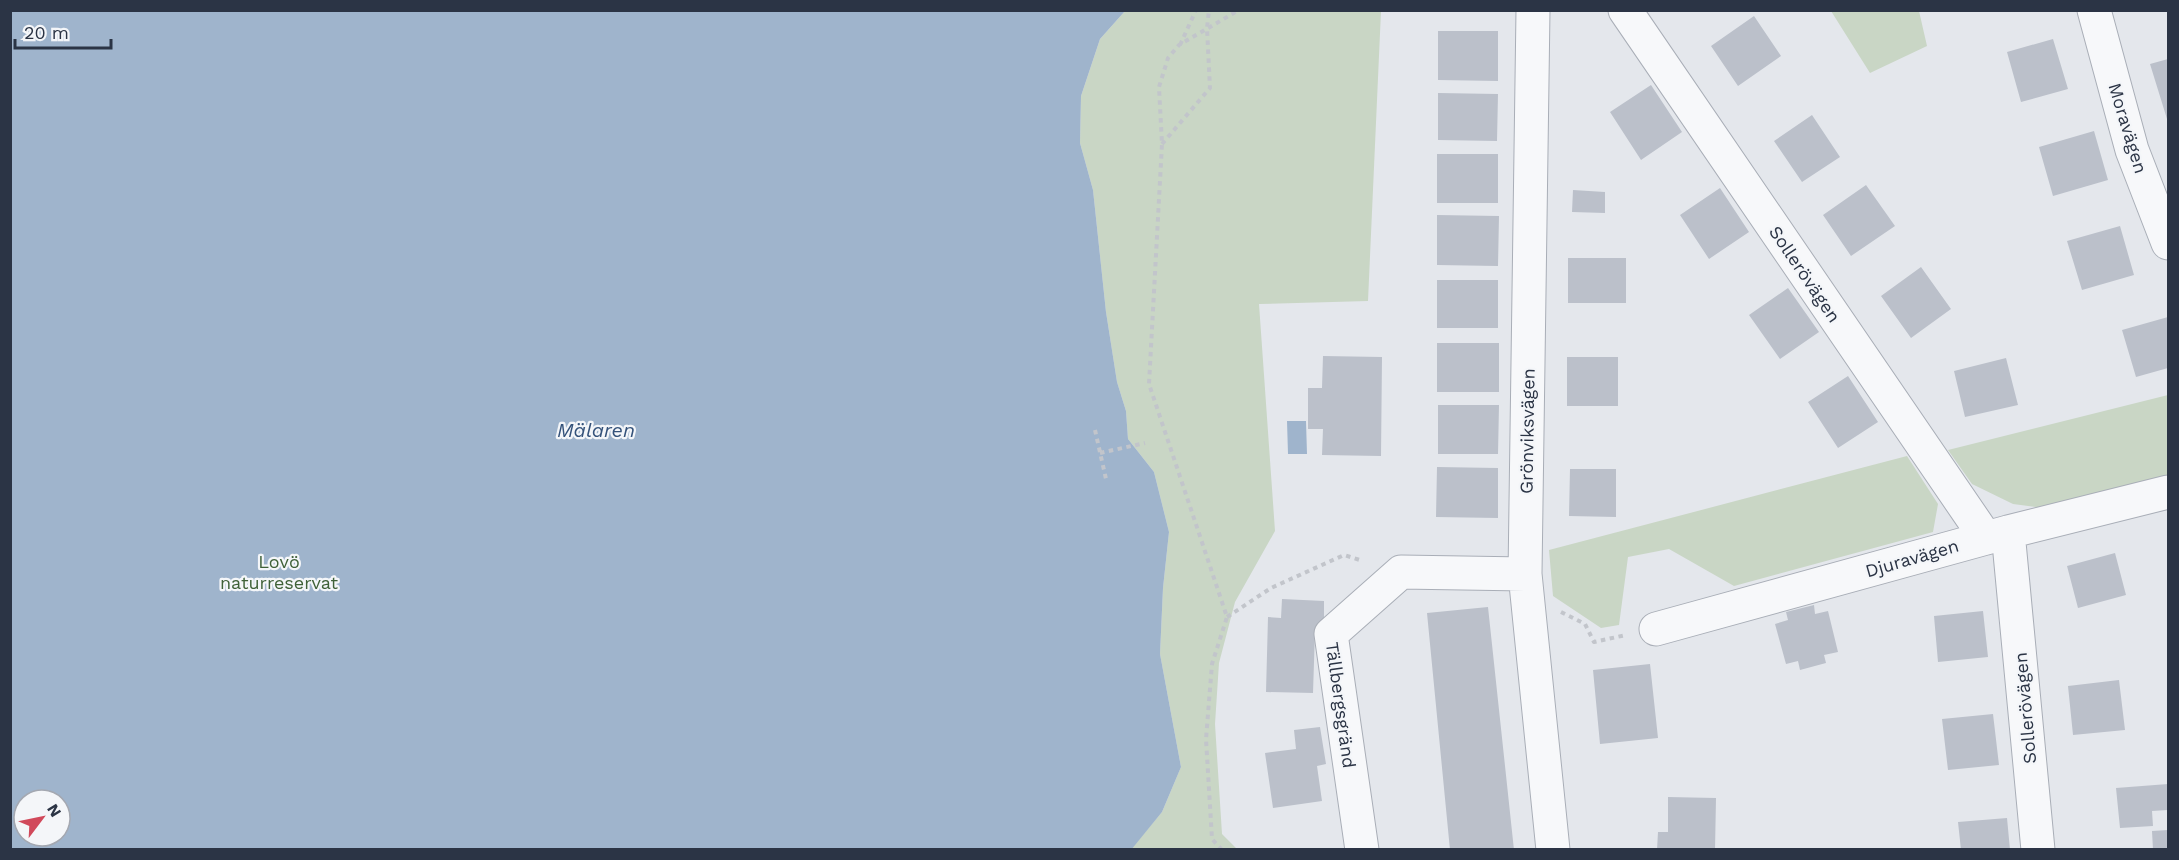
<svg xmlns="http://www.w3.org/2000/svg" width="2179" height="860" viewBox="0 0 2179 860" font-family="'Work Sans',sans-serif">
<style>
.green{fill:#c9d6c5}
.water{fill:#9fb4cc;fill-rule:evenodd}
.building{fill:#bbc0ca}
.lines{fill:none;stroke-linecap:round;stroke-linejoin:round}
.minor-casing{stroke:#a9aeb7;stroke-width:35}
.path{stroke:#c2c5cb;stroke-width:4;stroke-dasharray:4.5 4.5;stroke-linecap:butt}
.minor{stroke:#f7f8fa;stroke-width:33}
.labels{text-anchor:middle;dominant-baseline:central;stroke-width:4.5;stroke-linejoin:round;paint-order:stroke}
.street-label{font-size:18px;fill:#2b3445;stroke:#f4f6f9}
.park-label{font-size:18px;fill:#3f6138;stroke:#f4f6f9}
.water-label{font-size:20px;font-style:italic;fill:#34527a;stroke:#f4f6f9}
</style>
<rect width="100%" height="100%" fill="#e4e7ec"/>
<path class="green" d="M1125 11H1381L1368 301 1259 304 1275 531 1235 602 1219 663 1215 724 1222 834 1237 849H1131L1162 812 1181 767 1160 654 1163 588 1169 532 1154 472 1128 439 1126 411 1117 382 1106 312 1093 190 1080 143 1081 96 1100 39Z
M1831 11H1919L1927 46 1870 73Z
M2168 395V481L2060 510 2013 504 1972 484 1948 450Z
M1907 456 1938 504 1933 532 1734 586 1669 549 1628 557 1619 625 1601 628 1553 596 1549 550Z"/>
<path class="water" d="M10 11H1125L1100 39 1081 96 1080 143 1093 190 1106 312 1117 382 1126 411 1128 439 1154 472 1169 532 1163 588 1160 654 1181 767 1162 812 1131 850 11 849ZM24 800H60V836H24Z
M1287 421H1306L1307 454H1288Z"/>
<path class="building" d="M1754 16 1781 56 1738 86 1711 46Z
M1438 31H1498V81L1438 80Z
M2053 39 2068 89 2021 102 2007 52Z
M2168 59V119H2167L2150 64Z
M1651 85 1682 132 1641 160 1610 112Z
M1438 93 1498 94 1497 141 1438 140Z
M1812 115 1840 157 1802 182 1774 141Z
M2094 131 2108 180 2053 196 2039 147Z
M1437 154H1498V203H1437Z
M1866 185 1895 226 1851 256 1823 215Z
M1720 188 1749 232 1709 259 1680 215Z
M1573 190 1605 192V213L1572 212Z
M1437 215 1499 216 1498 266 1437 265Z
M2120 226 2134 275 2082 290 2067 241Z
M1568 258H1626V303H1568Z
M1921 267 1951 309 1911 338 1881 296Z
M1437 280H1498V328H1437Z
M1788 288 1819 332 1780 359 1749 315Z
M2168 317V368L2136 377 2122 330Z
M1437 343H1499V392H1437Z
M1323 356 1382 357 1381 456 1322 455 1323 429H1308V388H1322Z
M1567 357H1618V406H1567Z
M2006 358 2018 405 1965 417 1954 371Z
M1848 376 1878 422 1838 448 1808 402Z
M1438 405H1499L1498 454H1438Z
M1437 467 1498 468V518L1436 517Z
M1570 469H1616V517L1569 516Z
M2115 553 2126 595 2078 608 2067 566Z
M1282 599 1324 601V631H1315L1313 693 1266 692 1268 617 1281 618Z
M1814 605 1815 614 1828 611 1838 652 1824 655 1826 663 1800 670 1798 661 1786 664 1775 624 1788 620 1786 612Z
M1488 607 1514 850H1450L1427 613Z
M1983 611 1988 657 1938 662 1934 616Z
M1650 664 1658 738 1600 744 1593 670Z
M2119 680 2125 730 2073 735 2068 686Z
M1993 714 1999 765 1948 770 1942 719Z
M1320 727 1326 764 1317 766 1322 801 1273 808 1265 753 1296 749 1294 730Z
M2168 784V810L2152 811 2153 826 2120 828 2116 788Z
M1668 797 1716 798 1715 850H1657L1658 832H1668Z
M2007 818 2010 850H1961L1958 822Z
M2168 830V850H2153L2152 831Z"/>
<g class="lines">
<defs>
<path id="minor" d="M1533 10 1525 574 1553 850
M1625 10 1986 538
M2094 10 2132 150 2168 243
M2008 532 2038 850
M1656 629 2008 532 2168 492
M1362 850 1331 634 1401 572 1525 574"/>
</defs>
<use href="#minor" class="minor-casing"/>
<path class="path" d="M1180 45 1196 10
M1162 144 1210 88 1207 28 1209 10
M1095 430 1106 479
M1100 453 1145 443
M1561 612 1585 624 1594 642 1626 635
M1227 617 1271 588 1344 555 1363 561
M1222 850 1212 839 1206 739 1212 664 1227 617 1149 384 1162 144 1159 87 1168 58 1179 45 1239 10"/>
<use href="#minor" class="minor"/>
</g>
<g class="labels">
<g class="street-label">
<text transform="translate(2128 128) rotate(73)">Moravägen</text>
<text transform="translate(1805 274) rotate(56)">Sollerövägen</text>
<text transform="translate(1527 431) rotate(-89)">Grönviksvägen</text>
<text transform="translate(1912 558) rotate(-16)">Djuravägen</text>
<text transform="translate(1341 705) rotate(82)">Tällbergsgränd</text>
<text transform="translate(2025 708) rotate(-95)">Sollerövägen</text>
</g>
<g class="park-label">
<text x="279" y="561">Lovö<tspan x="279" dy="21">naturreservat</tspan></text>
</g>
<g class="water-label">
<text x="596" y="430">Mälaren</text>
</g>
</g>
<rect width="2179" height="860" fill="none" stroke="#2b3445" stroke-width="24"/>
<g transform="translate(42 818) rotate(58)"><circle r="28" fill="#f4f6f9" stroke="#a4a8b1" stroke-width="1.5"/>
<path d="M0-4.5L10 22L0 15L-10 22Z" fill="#d1495b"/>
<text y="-9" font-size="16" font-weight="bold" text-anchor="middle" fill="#2b3445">N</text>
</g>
<path d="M15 39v9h96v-9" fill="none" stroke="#2b3445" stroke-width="3"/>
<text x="24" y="39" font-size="18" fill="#2b3445" stroke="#f4f6f9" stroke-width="4.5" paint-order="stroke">20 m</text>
</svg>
